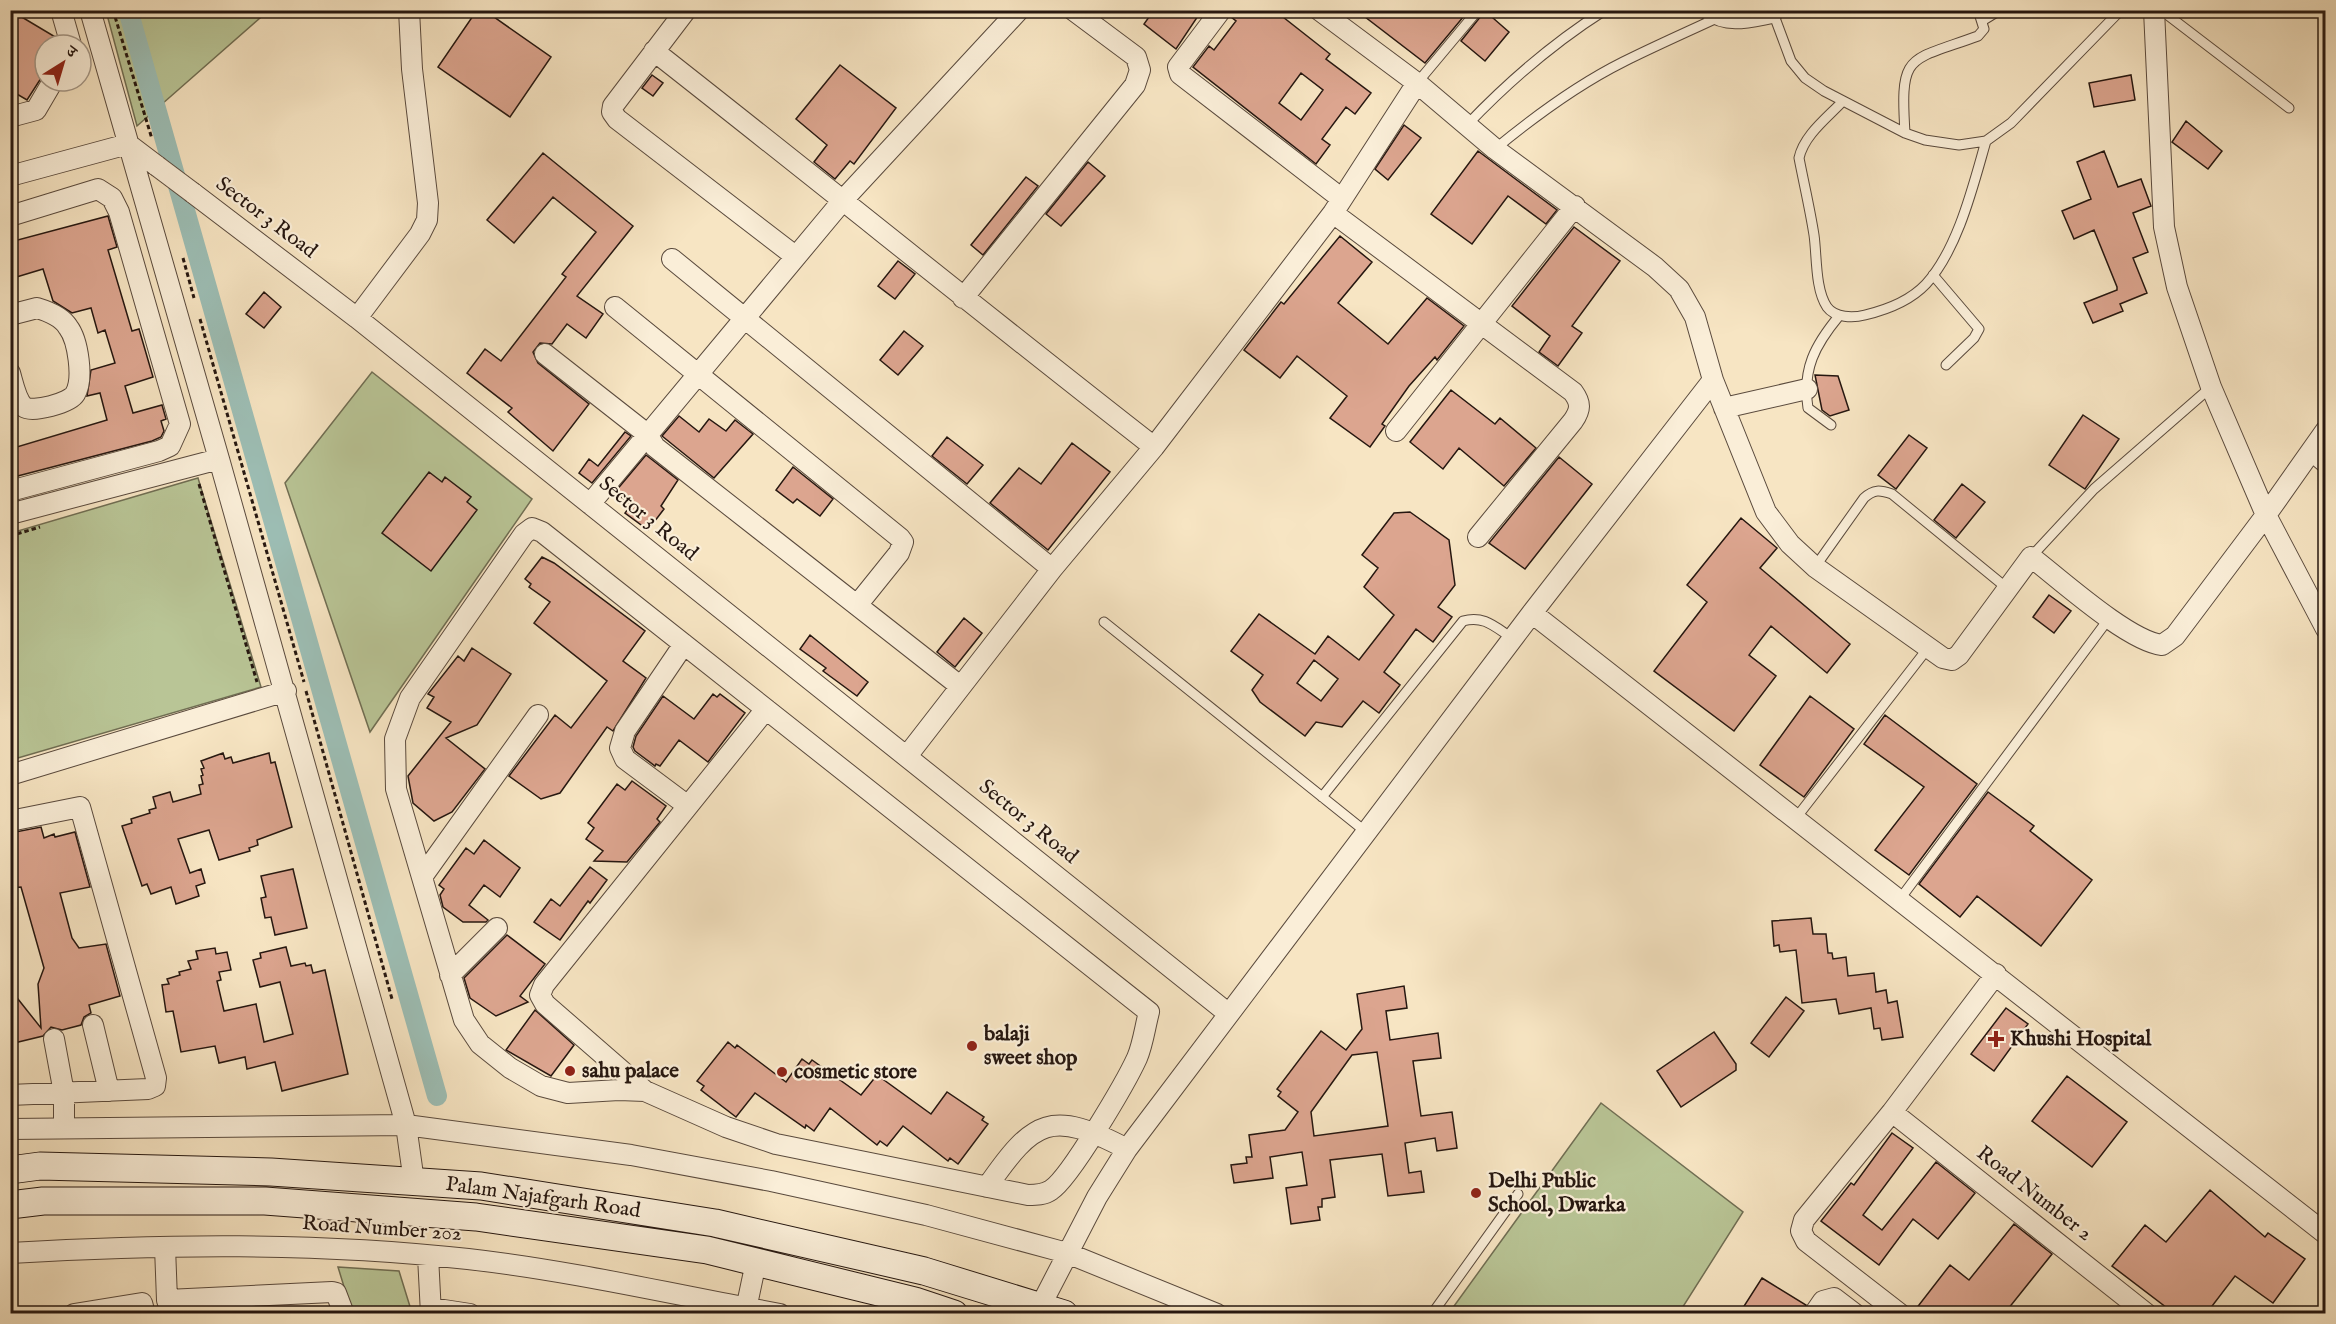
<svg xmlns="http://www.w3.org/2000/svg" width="2336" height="1324" viewBox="0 0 2336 1324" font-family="'IM FELL English','Noto Serif Devanagari',serif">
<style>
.green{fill:#b9c596;stroke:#706e53;stroke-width:1.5}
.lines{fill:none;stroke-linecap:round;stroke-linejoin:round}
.canal{stroke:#9dbfb6;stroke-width:20}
.building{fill:#dca58f;stroke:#261710;stroke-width:1.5;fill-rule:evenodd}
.service-casing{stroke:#5a4a3d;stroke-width:11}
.minor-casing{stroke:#5a4a3d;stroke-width:22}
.secondary-casing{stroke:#261710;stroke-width:29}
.path{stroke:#261710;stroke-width:3;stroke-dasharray:4.5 3;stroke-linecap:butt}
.service{stroke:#faeed8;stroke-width:9}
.minor{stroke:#faeed8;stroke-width:20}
.secondary{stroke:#faeed8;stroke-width:27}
.minor-bridge-casing{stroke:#5a4a3d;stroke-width:22;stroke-linecap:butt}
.minor-bridge{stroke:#faeed8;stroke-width:20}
.poi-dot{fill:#8f2418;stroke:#faeed8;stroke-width:2}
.labels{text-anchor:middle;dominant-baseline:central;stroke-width:4.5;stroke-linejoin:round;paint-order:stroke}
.street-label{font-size:21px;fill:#261710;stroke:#faeed8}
.poi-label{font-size:21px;font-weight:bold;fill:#261710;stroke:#faeed8;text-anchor:start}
</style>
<rect width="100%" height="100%" fill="#f7e5c3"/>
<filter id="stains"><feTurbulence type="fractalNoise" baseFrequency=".00333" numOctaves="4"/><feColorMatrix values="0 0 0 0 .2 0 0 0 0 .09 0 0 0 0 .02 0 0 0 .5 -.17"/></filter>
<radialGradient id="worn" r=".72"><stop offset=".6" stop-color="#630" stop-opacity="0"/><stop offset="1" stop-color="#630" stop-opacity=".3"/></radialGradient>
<path class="green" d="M106 11V10L268 11 137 126Z
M372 372 532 499 370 732 285 483Z
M198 478 261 687 11 760V533Z
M1601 1103 1743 1212 1679 1313H1449Z
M338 1267 399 1271 412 1313H352Z"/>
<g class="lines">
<path class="canal" d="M128 10 437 1096"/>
</g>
<path class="building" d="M10 10 57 38 59 45H45V72L27 100 10 90Z
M477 10H484L551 57 510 117 438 67Z
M1154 10H1202L1176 49 1144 24Z
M1233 10H1274L1330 54 1326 59 1371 93 1355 114 1346 107 1322 139 1330 145 1316 164 1193 67 1209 46 1214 50 1236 21 1231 17ZM1301 73 1323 90 1301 120 1279 103Z
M1356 10H1469L1425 63Z
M1485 11 1509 32 1485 61 1461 41Z
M840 65 896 108 854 164 850 161 835 179 814 162 827 145 796 119Z
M652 75 663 83 653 96 642 88Z
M2131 75 2135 100 2094 107 2089 83Z
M2186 121 2222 151 2208 169 2172 142Z
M1404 125 1421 138 1388 180 1375 169Z
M1478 151 1557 210 1546 224 1508 196 1472 244 1431 214Z
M2104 151 2118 187 2141 179 2151 206 2133 213 2148 252 2133 258 2147 293 2120 304 2123 311 2093 323 2084 303 2117 290V287L2094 230 2074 239 2062 211 2091 199 2077 162Z
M543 153 633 226 577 296 603 314 586 338 567 324 552 344 540 343 533 352 538 363 589 404 553 451 508 412 512 408 467 373 485 349 501 361 566 277 562 274 596 232 553 197 514 243 487 220Z
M1088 162 1105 176 1061 226 1046 214Z
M1026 177 1038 186 983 255 971 245Z
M108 216 117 247 108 250 132 331 139 329 153 377 125 386 133 413 162 405 166 419 161 421 164 431 161 437 152 441 10 478V449L107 420 100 393 87 396 91 370 115 363 105 330 98 333 91 308 72 313 53 301 43 269 10 279V242Z
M1574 227 1620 261 1572 326 1582 333 1558 366 1539 352 1550 336 1512 306Z
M1340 236 1372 262 1338 303 1388 344 1427 298 1464 326 1437 360 1435 357 1409 386 1382 424 1385 426 1370 447 1330 418 1347 396 1297 356 1280 378 1244 350 1281 302 1284 304Z
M898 261 915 274 895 299 878 286Z
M264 292 281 307 264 328 246 314Z
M904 331 923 346 898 375 880 360Z
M1815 375 1838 376 1849 410 1830 416 1822 410Z
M1451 390 1495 424 1500 418 1536 448 1504 486 1459 448 1443 469 1410 442Z
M2083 415 2119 439 2085 489 2049 465Z
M679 416 699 432 709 419 726 431 735 420 753 434 714 478 662 436Z
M625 432 631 436 592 483 579 473 589 459 598 466Z
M1909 435 1927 448 1896 489 1878 475Z
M947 437 983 465 967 484 932 456Z
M1072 443 1110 472 1048 550 990 503 1019 468 1041 484Z
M646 455 678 480 661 506 664 509 648 530 625 513 631 505 615 492Z
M1559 457 1592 484 1525 569 1489 543Z
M793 467 833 499 820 516 797 499 793 503 776 490Z
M429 472 442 482 445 477 471 497 467 502 477 510 431 571 382 533Z
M1962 484 1985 502 1956 538 1934 520Z
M1410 512 1449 540 1455 585 1438 607 1452 617 1433 642 1416 629 1384 672 1400 685 1379 713 1363 701 1342 727 1316 722 1305 736 1260 702 1252 690 1263 675 1231 651 1259 614 1315 654 1328 636 1359 660 1394 615 1364 587 1378 568 1362 555 1394 513ZM1314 660 1338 679 1321 701 1297 683Z
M1741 518 1777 548 1760 568 1850 644 1827 673 1771 626 1749 655 1776 676 1734 731 1654 671 1707 602 1687 585Z
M542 557 554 563 645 631 623 661 646 678 613 731 607 727 560 793 541 799 509 776 555 715 571 728 607 681 534 623 550 602 529 587 531 584 525 579Z
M2049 595 2071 611 2054 633 2033 617Z
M964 618 982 633 955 667 937 652Z
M810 635 868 682 857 696 823 671 826 668 800 649Z
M472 648 511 674 477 725 446 738 485 769 452 812 434 821 413 803 408 776 451 722 427 708 434 697 428 694 458 656 464 661Z
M713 694 717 697 720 694 745 713 708 762 679 740 660 766 656 764 655 766 635 751 633 747 636 736 663 696 694 719Z
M1810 696 1854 729 1804 797 1760 765Z
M1885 715 1977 784 1909 875 1875 850 1924 787 1864 744Z
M223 753 225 759 231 757 233 763 269 753 271 763 275 762 292 827 257 840 258 845 249 848 250 851 219 860 209 830 178 839 190 873 201 869 205 883 196 886 199 896 176 904 171 887 151 894 147 884 142 886 122 826 132 823 131 819 150 813 149 810 156 808 153 797 170 792 173 802 201 794 199 785 203 784 201 776 203 775 201 769 204 768 201 761Z
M632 781 666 806 657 819 660 822 627 862 594 861 603 851 586 839 594 828 588 823 617 784 625 790Z
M1988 792 2034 826 2030 831 2092 880 2041 946 1977 896 1960 917 1919 884Z
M41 827 44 838 54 834 55 837 75 832 90 887 60 893 72 938 79 948 106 944 120 996 89 1005 91 1013 84 1017 81 1025 62 1030 51 1027 43 1036 10 1044V989L41 1028 38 984 44 968 21 887 10 888V833Z
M484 840 520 868 500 897 484 885 469 905 488 920 486 922H463L443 907 440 895 444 889 439 885 466 848 474 854Z
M590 867 607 880 590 903 588 901 560 940 534 922 551 899 560 906Z
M293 869 307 928 275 935 271 917 265 918 261 898 266 897 261 876Z
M1811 918 1813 934H1826L1828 953H1832L1833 959 1846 957 1848 976 1874 973 1876 992 1886 990 1888 1003 1897 1001 1903 1037 1882 1040 1880 1028 1874 1029 1871 1008 1839 1014 1836 999 1802 1003 1796 950 1780 952 1779 945 1774 946 1772 921Z
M507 935 545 964 520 996 528 1002 496 1016 470 998 464 978Z
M286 947 291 966 305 963 306 966 311 965 313 973 325 970 348 1074 282 1091 275 1062 247 1069 245 1057 219 1063 215 1046 181 1052 173 1011 166 1012 162 985 169 984 167 979 180 975 179 972 191 969 188 961 198 959 196 951 215 948 216 954 227 952 231 970 219 972 221 980 217 981 224 1011 256 1004 264 1042 293 1034 280 982 260 987 253 960 261 958 260 953Z
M1404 986 1407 1008 1386 1011 1390 1040 1438 1033 1441 1058 1413 1061 1421 1116 1452 1112 1457 1148 1437 1151 1435 1138 1405 1143 1409 1173 1421 1171 1424 1192 1388 1196 1382 1154 1330 1160 1335 1197 1322 1199V1207H1318L1320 1220 1291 1224 1286 1188 1307 1185 1302 1152 1270 1157 1273 1178 1234 1183 1231 1165 1247 1163 1246 1157H1252L1249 1135 1285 1130 1298 1112 1278 1096 1281 1092 1277 1089 1321 1031 1346 1050 1362 1029 1357 994ZM1377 1052 1388 1126 1314 1136 1311 1112 1352 1055Z
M1786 997 1804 1011 1769 1057 1751 1043Z
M2006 1008 2028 1024 1994 1071 1971 1054Z
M535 1010 574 1045 551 1076 506 1050Z
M1714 1032 1736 1064V1070L1681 1107 1657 1071Z
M728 1042 735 1048 737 1045 786 1082 802 1059 809 1064 812 1060 861 1095 877 1075 931 1114 947 1092 984 1117 982 1120 988 1124 958 1164 950 1158 948 1161 903 1126 887 1146 880 1141 877 1145 830 1108 814 1131 806 1125 805 1128 755 1093 736 1117 701 1090 704 1086 697 1081Z
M2067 1076 2127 1122 2092 1167 2032 1121Z
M1892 1133 1913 1148 1863 1215 1882 1230 1936 1162 1975 1193 1938 1239 1913 1219 1879 1265 1821 1221 1851 1183 1854 1185Z
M2210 1190 2265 1237 2268 1233 2305 1259 2273 1303 2235 1276 2206 1314H2175L2112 1266 2145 1225 2166 1242Z
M2014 1224 2052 1254 2004 1314H1912L1950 1265 1969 1280Z
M1762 1278 1806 1305 1802 1314H1739Z"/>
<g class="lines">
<defs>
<path id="service" d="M1772 10 1791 61 1805 78 1824 91 1905 133 1925 140 1959 145 1986 141 2011 123 2117 14 2124 10
M2031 10H2036
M2161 10 2289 108
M1982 21 2000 10
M1417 83 1478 10
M1843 101C1827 118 1804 135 1799 158 1804 184 1810 209 1814 235 1817 256 1815 289 1827 307 1835 318 1853 318 1865 315 1886 310 1910 301 1926 284 1958 249 1973 186 1986 141
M1467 125C1509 81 1553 43 1605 10
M1905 133C1900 52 1907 62 1978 36L1984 29 1978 10
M1495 149C1535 116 1577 85 1623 62 1655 46 1687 32 1719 17
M1933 275 1979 329 1974 338 1946 365
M1831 425 1808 408C1802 369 1815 345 1839 316
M2308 455 2326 470
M2031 557 2094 489 2211 387
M1815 567 1864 498C1874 489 1880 490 1892 494L2008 589
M1104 622 1366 832
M1322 797 1463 621C1484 615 1495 627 1512 638
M1796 818 1928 648
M1900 899 2110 617
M1432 1314 1518 1194"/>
<path id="minor" d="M61 10 71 45
M90 10 219 459
M686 10 613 106 612 112 617 119 795 256
M1221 10 1178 67 1180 74 1342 199
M1319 10 1417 83 1495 149 1655 267 1679 289 1695 317 1713 380 1766 512 1790 544 1815 567 1943 658 1952 660 1959 655 2031 557C2061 580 2128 641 2162 645L2175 636 2266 515 2326 430
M1709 10C1728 24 1750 17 1772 13
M2154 10 2164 227 2177 287 2211 387 2266 515 2326 629
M654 51C821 182 986 316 1154 447
M10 117 36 110 53 81
M10 176 128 144 157 166
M193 193 357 318 1229 1014
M1333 213 1573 392C1581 403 1581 409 1573 421L1478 537
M10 216 98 189 112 198 119 212 180 424 170 446 159 451 10 491
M672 259 1052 569
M963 298 1135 85 1140 70 1136 57 1073 10
M615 307 900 538 903 542 899 553 858 604
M10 315 37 308C47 311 62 317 68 327 78 340 84 379 75 394 70 403 32 413 24 407 16 400 13 383 10 373
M357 318 420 234 427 220 428 203 412 69 409 10
M545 354 647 434 655 447 960 686
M1724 408 1807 389
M1396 431 1575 206
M590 504 844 199 1019 10
M10 514 219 459 406 1125 414 1182
M532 528 542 532 1149 1012C1145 1027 1143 1044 1137 1058 1126 1082 1070 1178 1051 1190 1044 1195 1036 1195 1028 1195L776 1144 726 1127 645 1091 619 1090 568 1093 541 1086 510 1068 480 1044 464 1020 396 789 395 739 410 698 524 534Z
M1532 613 2326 1234
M684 644 625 731 620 748 625 759 688 806
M907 756 1052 569 1154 447 1333 213 1417 83
M10 775 286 691
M10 821 80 807 156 1078 155 1086 148 1089 10 1095
M422 877 538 715
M450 975 497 928
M93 1025 109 1091
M54 1039 64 1093V1127
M645 1091 545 1004 540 995 544 985 766 709
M1892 1112 2147 1314
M10 1129 406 1125 631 1155 771 1181 926 1215 1067 1253 1217 1314
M987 1187C1034 1119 1051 1109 1127 1149
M165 1247 167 1300 171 1312
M10 1253C163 1244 316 1242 468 1259 573 1271 676 1295 780 1314
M428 1256 431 1314
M167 1300 332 1292 336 1293 344 1314
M1041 1305 1097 1197 1127 1149 1532 613 1713 380
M431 1308 470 1314
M74 1314 142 1303 145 1314
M745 1314 756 1262
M1814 1314 1823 1301 1834 1298 1855 1314
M1900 1314 1806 1241 1801 1231 1804 1220 1892 1112 1996 974"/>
<path id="secondary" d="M10 1170 40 1166 271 1172 481 1186 715 1223 924 1271 1064 1314
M10 1205 43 1201H265L476 1217 707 1250 915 1301 954 1314"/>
</defs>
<use href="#service" class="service-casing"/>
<use href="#minor" class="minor-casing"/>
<use href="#secondary" class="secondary-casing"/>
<path class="path" d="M113 10 152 139
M183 258 194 298
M200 319 304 682
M199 484 257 682
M10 536 40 527
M306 691 392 999"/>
<use href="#service" class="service"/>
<use href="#minor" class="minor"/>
<use href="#secondary" class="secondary"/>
<defs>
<path id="minor-bridge" d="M157 166 193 193"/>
</defs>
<use href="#minor-bridge" class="minor-bridge-casing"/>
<use href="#minor-bridge" class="minor-bridge"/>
</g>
<g class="poi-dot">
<path d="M1993 1030h6v6h6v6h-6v6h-6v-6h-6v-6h6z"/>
<circle cx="972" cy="1046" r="6"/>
<circle cx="570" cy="1071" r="6"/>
<circle cx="782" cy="1072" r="6"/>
<circle cx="1476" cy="1193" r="6"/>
</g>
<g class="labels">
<g class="street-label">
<text transform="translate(266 218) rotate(37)">Sector 3 Road</text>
<text transform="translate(648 519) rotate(39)">Sector 3 Road</text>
<text transform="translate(1028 822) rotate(39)">Sector 3 Road</text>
<text transform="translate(2034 1194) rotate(38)">Road Number 2</text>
<text transform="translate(543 1198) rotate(8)">Palam Najafgarh Road</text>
<text transform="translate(382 1229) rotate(4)">Road Number 202</text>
</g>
<g class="poi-label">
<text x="984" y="1034">balaji<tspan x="984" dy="24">sweet shop</tspan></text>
<text x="2010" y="1039">Khushi Hospital</text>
<text x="582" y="1071">sahu palace</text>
<text x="794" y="1072">cosmetic store</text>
<text x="1488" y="1181">Delhi Public<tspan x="1488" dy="24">School, Dwarka</tspan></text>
</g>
</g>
<rect width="2336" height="1324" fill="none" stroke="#f7e5c3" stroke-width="36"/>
<rect x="12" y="12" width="2312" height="1300" fill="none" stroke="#261710" stroke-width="3"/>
<rect x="18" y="18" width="2300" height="1288" fill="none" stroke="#261710" stroke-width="1.5"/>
<g transform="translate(63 63) rotate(37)"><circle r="28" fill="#faeed8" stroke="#a59888" stroke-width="1.5"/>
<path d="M0-4.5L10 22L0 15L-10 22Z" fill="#8f2418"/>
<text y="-9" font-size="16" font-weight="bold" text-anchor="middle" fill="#261710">उ</text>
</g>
<rect width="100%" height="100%" filter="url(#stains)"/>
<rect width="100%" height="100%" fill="url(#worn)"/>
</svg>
